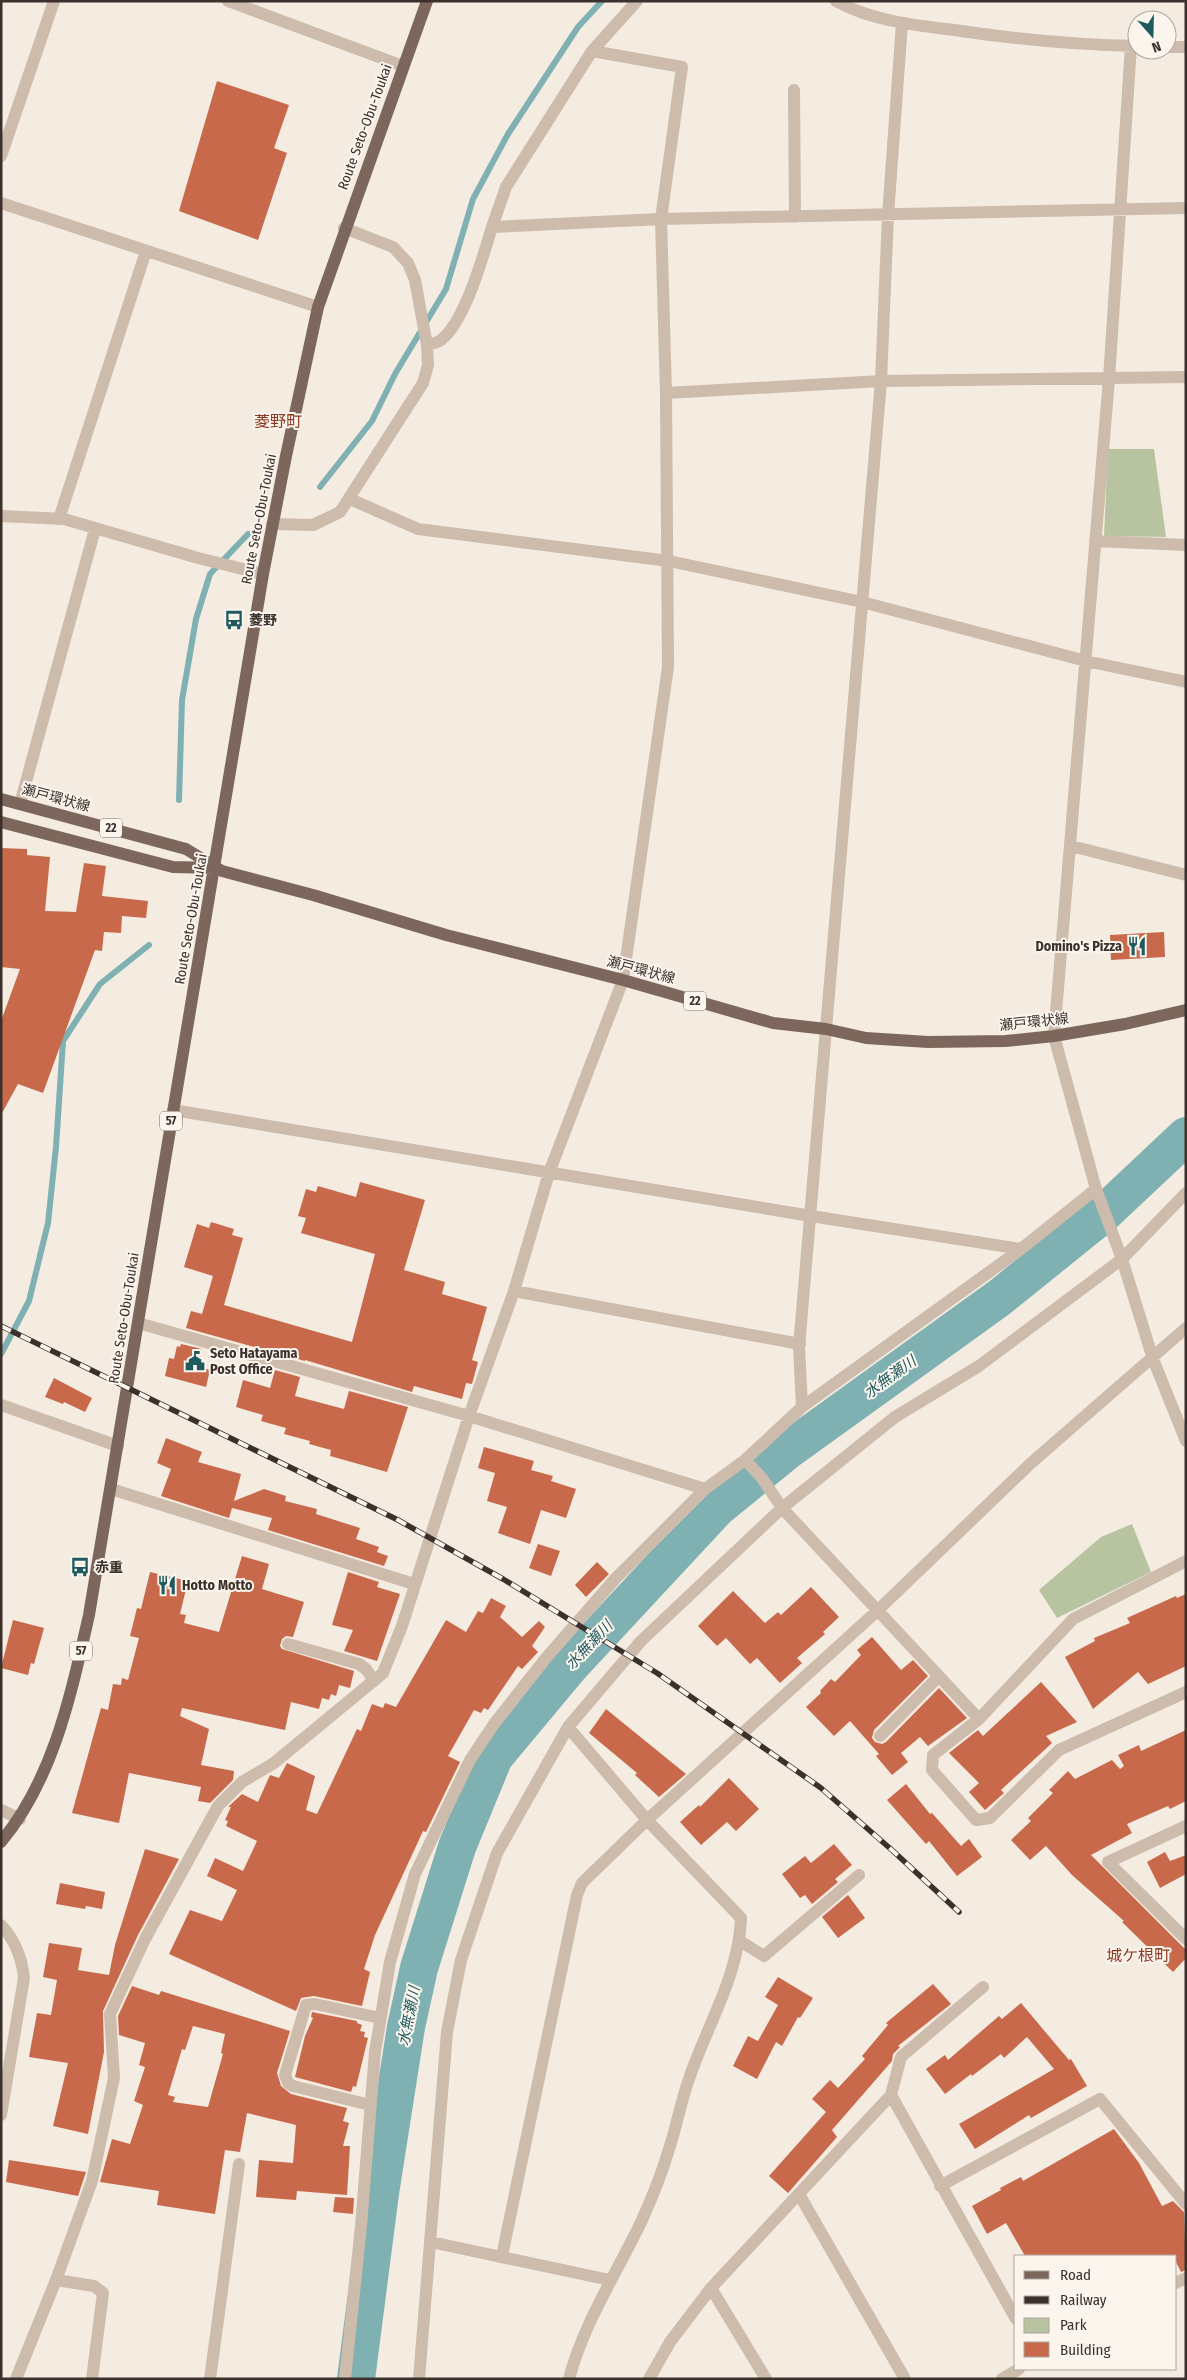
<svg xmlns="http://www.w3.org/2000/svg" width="1187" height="2380" viewBox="0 0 1187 2380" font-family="'Fira Sans Condensed','Noto Sans JP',sans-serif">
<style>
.green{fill:#b8c4a0}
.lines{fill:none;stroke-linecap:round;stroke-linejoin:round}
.stream{stroke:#7fb0b2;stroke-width:6}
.river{stroke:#7fb0b2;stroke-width:38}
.building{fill:#c8694b;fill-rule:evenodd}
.minor{stroke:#cdbbac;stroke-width:12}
.major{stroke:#7d675c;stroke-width:12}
.rail-casing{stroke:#3b302b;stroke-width:5.5}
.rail{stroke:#fbf5ee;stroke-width:4;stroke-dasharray:11;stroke-linecap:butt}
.labels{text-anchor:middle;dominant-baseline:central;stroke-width:4;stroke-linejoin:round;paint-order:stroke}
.shield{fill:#fbf5ee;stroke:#756b66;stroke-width:1}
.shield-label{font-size:12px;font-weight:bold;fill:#3b302b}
.street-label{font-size:14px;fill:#3b302b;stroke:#fbf5ee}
.poi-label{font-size:14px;font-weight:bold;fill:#3b302b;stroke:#fbf5ee;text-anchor:start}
.water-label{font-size:15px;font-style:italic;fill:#1f5a5e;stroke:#fbf5ee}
.quarter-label{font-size:16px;fill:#8c3b22;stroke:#fbf5ee}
</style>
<rect width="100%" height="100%" fill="#f4ebe1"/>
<path class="green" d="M1108 449H1154L1166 537 1104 536Z
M1132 1524 1151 1572 1057 1618 1039 1590 1101 1537Z"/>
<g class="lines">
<path class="stream" d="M320 487 372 421 395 374 446 289 473 199 508 134 578 27 602 1
M179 800 182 700 196 619 210 574 248 534
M1 1354 29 1301 48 1223 56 1147 63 1041 100 984 149 945"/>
<path class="river" d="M356 2379 380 2193 406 2027 419 1968 457 1847 494 1757 570 1666 717 1508 788 1450 999 1298 1102 1215 1186 1136"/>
</g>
<path class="building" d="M217 81 289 105 274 148 287 153 258 240 179 211Z
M1 848 27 849V855L50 857 45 911 76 912 84 863 106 866 102 896 148 901 146 918 122 916 121 933 104 932 102 951 95 950 43 1093 18 1084 1 1115V1021L20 969 1 967Z
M1164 932 1165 957 1111 960 1110 935Z
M360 1182 425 1200 404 1270 445 1282 442 1294 487 1307 472 1360 478 1362 472 1384 466 1383 462 1399 414 1386 412 1392 305 1360V1361L186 1328 191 1311 202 1314 213 1276 184 1267 197 1224 209 1228 211 1222 234 1229 232 1235 243 1238 224 1305 352 1342 375 1254 301 1233 306 1218 298 1216 306 1189 316 1192 318 1186 356 1197Z
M181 1344 202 1349 198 1367 210 1370 206 1387 165 1376 169 1358 174 1359 177 1346 180 1347Z
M275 1370 300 1377 295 1396 344 1409 349 1391 408 1407 387 1472 330 1456 331 1450 309 1444 310 1441 284 1434 286 1428 261 1421 263 1415 236 1407 243 1380 270 1388Z
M54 1378 92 1398 85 1412 64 1402 63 1404 45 1397Z
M166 1438 202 1452 198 1462 241 1474 234 1501 264 1489 286 1496 285 1501 317 1509 316 1514 360 1528 356 1539 379 1547 377 1552 388 1556 384 1566 268 1530 272 1518 232 1508 229 1518 161 1496 171 1469 157 1463Z
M484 1447 534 1461 531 1470 553 1476 551 1481 576 1489 566 1518 541 1510 530 1544 498 1533 507 1507 487 1501 495 1473 478 1468Z
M538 1544 560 1551 551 1576 529 1568Z
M242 1556 269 1564 262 1589 304 1602 293 1637 286 1636 282 1639 280 1646 282 1649 354 1671 350 1688 339 1685 336 1696 331 1694 329 1700 322 1698 319 1709 291 1702 285 1730 182 1708 180 1716 209 1729 201 1765 234 1771 233 1780 210 1803 198 1801 201 1787 129 1773 119 1823 72 1813 101 1708 108 1710 113 1684 121 1685 122 1678 128 1680 139 1638 130 1636 137 1608 141 1609 150 1572 188 1581 180 1614 186 1615 184 1623 219 1632Z
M597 1562 609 1574 586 1597 575 1585Z
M348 1572 379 1582 377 1587 400 1594 377 1661 344 1651 353 1630 332 1625Z
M811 1587 839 1617 823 1632 825 1634 797 1658 802 1663 780 1683 757 1658 750 1664 726 1638 717 1646 698 1626 733 1591 765 1623 778 1612 781 1615Z
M1186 1594V1666L1148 1684 1138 1672 1093 1709 1065 1657 1095 1641 1094 1638 1130 1623 1127 1618 1176 1596 1177 1598Z
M491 1598 506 1606 500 1617 522 1637 539 1621 545 1627 532 1646 538 1652 522 1669 518 1666 488 1710 484 1708 481 1713 474 1710 448 1756 460 1762 426 1832 423 1831 375 1935 364 1969 370 1972 362 2006 314 1996 301 1998 296 2011 169 1954 190 1910 222 1921 237 1890 207 1876 215 1858 243 1871 257 1841 226 1826 228 1821 225 1820 231 1807H228L242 1794 258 1802 270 1775 279 1778 287 1763 315 1776 306 1810 317 1814 357 1729 361 1731 372 1704 383 1708 385 1703 396 1707 446 1620 466 1632 478 1611 483 1613Z
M13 1620 44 1628 34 1664 31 1663 28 1675 1 1668Z
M872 1637 901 1670 913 1660 928 1676 874 1730 872 1738 875 1742 882 1744 886 1742 939 1688 967 1718 928 1746 920 1737 901 1753 908 1762 892 1775 876 1756 879 1754 850 1721 834 1736 806 1707 821 1693 820 1691 831 1679 835 1682 861 1655 857 1650Z
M1041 1682 1077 1722 1046 1736 1052 1743 1001 1790 1004 1793 985 1810 969 1792 979 1783 949 1753 978 1730 983 1736Z
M606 1709 686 1774 659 1797 635 1775 637 1773 589 1733Z
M1186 1730V1801L1170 1809 1168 1806 1127 1824 1132 1833 1091 1855 1186 1950V1958L1173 1972 1122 1922 1124 1921 1072 1875 1046 1846 1030 1860 1011 1840 1031 1821 1028 1818 1053 1793 1049 1790 1068 1771 1075 1779 1112 1760 1120 1769 1124 1766 1118 1755 1139 1745 1141 1751Z
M729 1778 759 1809 736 1831 727 1822 701 1845 680 1822 699 1805 700 1807Z
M906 1784 930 1814 932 1813 961 1846 969 1839 982 1857 957 1876 929 1841 926 1844 887 1800Z
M834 1844 852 1865 835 1879 838 1882 812 1904 805 1895 800 1898 782 1874 805 1856 811 1863Z
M145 1849 179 1859 138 1935 103 2011 104 2052 88 2134 53 2126 68 2063 29 2057 37 2013 51 2015 57 1980 43 1977 49 1943 82 1948 78 1970 109 1975 115 1945Z
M1165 1852 1170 1861 1186 1855V1874L1160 1888 1147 1862Z
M60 1883 105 1892 102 1909 86 1906 85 1909 56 1904Z
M848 1895 865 1918 838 1938 822 1917Z
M778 1977 813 1998 800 2018 798 2017 782 2046 776 2042 757 2079 733 2066 748 2036 758 2041 778 2005 765 1997Z
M933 1984 951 2004 898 2046 900 2047 893 2054 892 2061 832 2130 837 2137 788 2193 769 2176 826 2112 812 2099 830 2080 838 2088 865 2059 862 2056 888 2025 886 2023Z
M132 1986 159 1995 161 1991 290 2031 277 2073 281 2086 291 2094 347 2108 343 2121 349 2123 343 2146H350L347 2195 297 2191 296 2200 256 2197 259 2160 293 2163 296 2125 247 2113 240 2152 225 2150 215 2214 157 2205 159 2191 100 2182 112 2139 130 2144 143 2105 134 2101 145 2067 139 2065 145 2043 119 2035 118 2016ZM193 2026 225 2034 221 2053 223 2054 208 2107 173 2102 175 2097 168 2095 182 2049 185 2050Z
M1021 2003 1069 2060 1071 2059 1087 2086 1031 2118 1029 2115 975 2149 959 2124 1054 2069 1027 2037 1004 2058 1001 2054 972 2076 971 2074 945 2094 926 2069 945 2055 948 2060 999 2016 1002 2019Z
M312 2012 357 2021V2023L362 2025 360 2031 365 2032 364 2037 368 2038 356 2087 353 2086 351 2092 295 2077 305 2036 313 2018 311 2017Z
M1114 2129 1139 2163 1162 2206 1173 2201 1184 2212 1186 2270 1181 2272 1176 2262V2256H1025L1006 2223 987 2234 972 2206 1001 2190 1000 2188 1021 2177 1023 2181Z
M9 2160 86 2172 78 2196 6 2182Z
M335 2197 354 2198 353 2214 333 2212Z"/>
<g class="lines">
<path class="minor" d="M228 1 403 66
M836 1C872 21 914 25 954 30 1015 39 1075 45 1137 46
M1167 47H1186
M794 90 795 217
M1 156 54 1
M1 203 318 307
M492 227 506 187 592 51 637 1
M427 345C431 344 437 343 441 340 465 322 483 256 492 227L661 219 1186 208
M666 393 881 381 1186 377
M350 499 418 529 669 561 862 602 1086 661 1186 682
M1 516 64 519 198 558 263 574
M59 519 146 251
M272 524 313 525 340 512 423 383 428 365 427 345 415 280 408 263 393 247 344 228
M1095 541 1186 545
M20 804 95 529
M1071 846 1186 875
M173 1110 811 1216 1021 1249
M1096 1189 1122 1259 1153 1359 1186 1441
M514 1291 800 1344
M138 1323 469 1416 705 1489
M1 1405 118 1446
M802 1407 799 1347 881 381 888 215 902 23
M745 1460 762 1478 782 1508 979 1719 1073 1619 1186 1561
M111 1489 414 1584
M288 1644 359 1664 366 1669 374 1681
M979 1719 933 1755 932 1770 976 1820 990 1818 1059 1750 1186 1692
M568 1727 647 1820 741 1918C739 1974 708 2024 690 2076 681 2100 677 2125 669 2149 662 2173 652 2198 642 2220 617 2273 584 2322 569 2379
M880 1736 938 1677
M1 1810 20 1819
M1186 1826 1108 1862 1186 1939
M1 1925C16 1941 22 1958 24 1978L1 2115
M740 1941 764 1956 859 1875
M891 2095 901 2057 983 1987
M370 2105 293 2086 288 2083 285 2075 306 2005 315 2004 380 2018
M940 2186 1100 2099 1186 2204
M799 2194 905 2379
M431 2242 610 2280
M502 2256 577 1895 582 1883 647 1820 876 1612 1030 1464 1186 1328
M56 2280 94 2286 103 2293 92 2379
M1176 2283 1186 2278
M711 2288 766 2379
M16 2379 56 2280 92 2181 114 2078 110 2014 145 1939 218 1806 242 1782 274 1763 383 1673 402 1626 469 1416 514 1291 549 1173 623 980 668 667 666 393 661 219 682 67 592 51
M210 2379 239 2164
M345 2379 361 2226 375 2052 390 1962 415 1874 470 1760 494 1724 546 1658 615 1579 705 1489 745 1460 802 1407 1021 1249 1096 1189 1054 1036 1109 379 1131 46
M419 2379 447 2032 461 1960 497 1853 568 1727 641 1641 782 1508 895 1417 979 1366 1122 1259 1186 1193
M649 2379 670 2342 711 2288 891 2095 1016 2319
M1002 2379 1019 2369"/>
<path class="major" d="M1 799 186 849 222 871 313 895 446 935 623 980 773 1023 826 1029 866 1038 928 1042 1006 1041 1054 1036 1125 1024 1186 1010
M1 822 173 867 215 868
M1 1842C54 1778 71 1694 89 1615L263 574 286 456 318 307 427 1"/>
<defs>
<path id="rail" d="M1 1326 398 1520 503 1579 657 1673 821 1788 893 1851 959 1912"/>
</defs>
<use href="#rail" class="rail-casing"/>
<use href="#rail" class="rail"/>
</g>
<defs>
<symbol id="bus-bare" viewBox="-9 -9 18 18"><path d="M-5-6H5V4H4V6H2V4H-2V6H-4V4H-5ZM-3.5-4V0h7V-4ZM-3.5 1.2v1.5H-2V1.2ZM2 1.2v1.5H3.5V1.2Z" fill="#1f5a5e" stroke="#fbf5ee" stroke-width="2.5" paint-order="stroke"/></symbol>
<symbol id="restaurant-bare" viewBox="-9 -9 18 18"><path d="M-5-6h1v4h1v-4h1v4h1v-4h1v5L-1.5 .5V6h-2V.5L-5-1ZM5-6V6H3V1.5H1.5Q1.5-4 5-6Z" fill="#1f5a5e" stroke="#fbf5ee" stroke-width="2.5" paint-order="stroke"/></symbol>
<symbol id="civic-bare" viewBox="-9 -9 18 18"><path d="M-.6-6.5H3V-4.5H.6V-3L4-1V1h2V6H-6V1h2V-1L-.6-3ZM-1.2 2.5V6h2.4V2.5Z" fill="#1f5a5e" stroke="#fbf5ee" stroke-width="2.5" paint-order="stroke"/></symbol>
</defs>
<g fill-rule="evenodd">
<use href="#bus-bare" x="220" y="606" width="28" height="28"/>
<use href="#restaurant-bare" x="1123" y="932" width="28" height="28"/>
<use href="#civic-bare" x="181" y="1347" width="28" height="28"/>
<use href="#bus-bare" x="66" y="1553" width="28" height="28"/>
<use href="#restaurant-bare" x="153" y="1571" width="28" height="28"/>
</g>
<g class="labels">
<g class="shield">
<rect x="100" y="818.5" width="22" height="19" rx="4"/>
<rect x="684" y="991.5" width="22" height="19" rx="4"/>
<rect x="160" y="1111.5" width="22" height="19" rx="4"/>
<rect x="70" y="1641.5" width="22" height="19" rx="4"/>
</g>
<g class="shield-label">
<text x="111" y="828">22</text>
<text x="695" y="1001">22</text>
<text x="171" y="1121">57</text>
<text x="81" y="1651">57</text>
</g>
<g class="street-label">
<text transform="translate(365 127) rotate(-70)">Route Seto-Obu-Toukai</text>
<text transform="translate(259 519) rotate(-79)">Route Seto-Obu-Toukai</text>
<text transform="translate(56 798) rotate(15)">瀬戸環状線</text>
<text transform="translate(191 919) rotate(-80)">Route Seto-Obu-Toukai</text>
<text transform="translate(641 970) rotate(15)">瀬戸環状線</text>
<text transform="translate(1034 1022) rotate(-6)">瀬戸環状線</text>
<text transform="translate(124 1318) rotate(-81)">Route Seto-Obu-Toukai</text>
</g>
<g class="poi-label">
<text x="249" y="620">菱野</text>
<text x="1122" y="946" text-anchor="end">Domino's Pizza</text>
<text x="210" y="1353">Seto Hatayama<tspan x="210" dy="16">Post Office</tspan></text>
<text x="95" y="1567">赤重</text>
<text x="182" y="1585">Hotto Motto</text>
</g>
<g class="water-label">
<text transform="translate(890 1377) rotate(-36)">水無瀬川</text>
<text transform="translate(589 1645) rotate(-47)">水無瀬川</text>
<text transform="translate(409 2016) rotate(-79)">水無瀬川</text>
</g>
<g class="quarter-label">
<text x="278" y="421">菱野町</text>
<text x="1138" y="1955">城ケ根町</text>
</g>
</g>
<rect width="1187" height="2380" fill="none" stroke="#3b302b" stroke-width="5"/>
<rect x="1014" y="2255" width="162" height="115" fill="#fbf5ee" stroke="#aea6a0"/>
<rect x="1024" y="2271" width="25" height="8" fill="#7d675c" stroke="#aea6a0"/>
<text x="1060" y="2280" font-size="15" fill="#3b302b">Road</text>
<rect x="1024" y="2296" width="25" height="8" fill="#3b302b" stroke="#aea6a0"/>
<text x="1060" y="2305" font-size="15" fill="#3b302b">Railway</text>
<rect x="1024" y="2318" width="25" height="15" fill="#b8c4a0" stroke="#aea6a0"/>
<text x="1060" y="2330" font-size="15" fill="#3b302b">Park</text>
<rect x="1024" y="2342" width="25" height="15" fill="#c8694b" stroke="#aea6a0"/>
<text x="1060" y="2355" font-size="15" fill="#3b302b">Building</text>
<g transform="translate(1152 35) rotate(160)"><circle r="24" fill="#fbf5ee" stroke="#aea6a0"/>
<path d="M0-4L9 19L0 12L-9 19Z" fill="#1f5a5e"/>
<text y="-8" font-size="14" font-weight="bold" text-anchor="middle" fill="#3b302b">N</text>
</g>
</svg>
